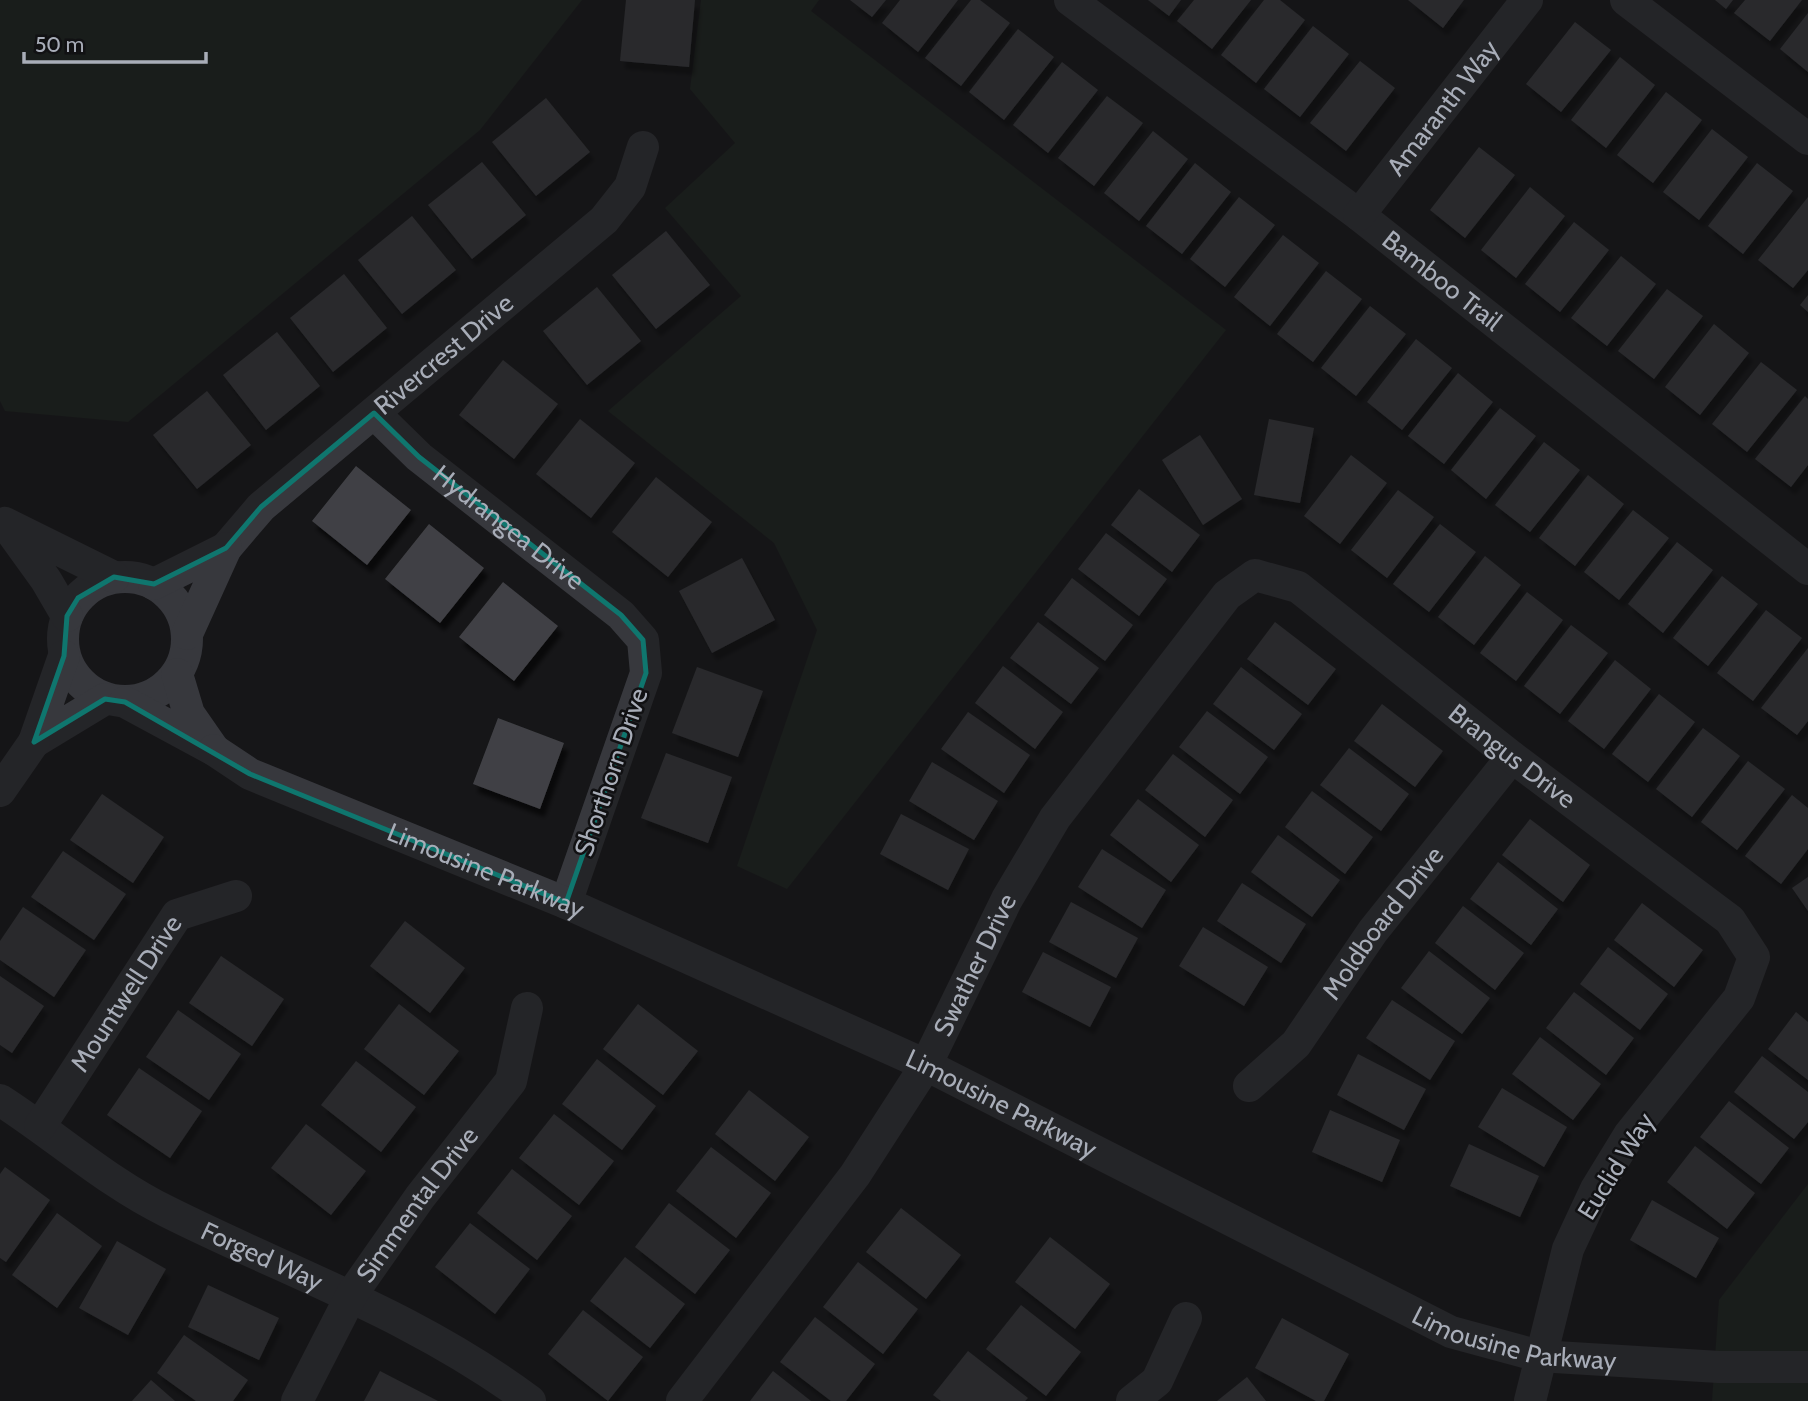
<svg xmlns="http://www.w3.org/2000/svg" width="1808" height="1401" viewBox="0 0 1808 1401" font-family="Cabin,sans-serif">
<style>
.green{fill:#1e261f}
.building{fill:#404145;filter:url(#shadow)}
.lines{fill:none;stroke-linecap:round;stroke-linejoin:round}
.minor{stroke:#37383d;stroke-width:32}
.marked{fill:none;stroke:#0f766e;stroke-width:5;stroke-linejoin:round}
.labels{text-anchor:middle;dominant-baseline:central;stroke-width:5;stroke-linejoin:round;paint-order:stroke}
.street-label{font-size:26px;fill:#a8adb8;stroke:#111113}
</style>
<defs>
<filter id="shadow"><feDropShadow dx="4.5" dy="8" stdDeviation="2" flood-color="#0009"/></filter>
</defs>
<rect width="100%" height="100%" fill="#161618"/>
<path class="green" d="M0 0H582L480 130 128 422 5 411 0 401Z
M701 0H819L811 11 1226 330 787 889 737 866 817 630 774 543 608 411 741 296 665 208 735 143 690 89Z
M1808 1184V1401H1712L1719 1300Z"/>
<path class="building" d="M626 0H695L689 67 620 61Z
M850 0H886L872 17Z
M900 0H958L918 52 882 23Z
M971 0H980L1010 23 961 86 925 58Z
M1148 0H1181L1169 16Z
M1194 0H1251L1212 49 1177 21Z
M1264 0H1280L1305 20 1256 83 1221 55Z
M1408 0H1464L1443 28Z
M1715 0H1733L1726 9Z
M1745 0H1802L1770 41 1734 13Z
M1808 13V72L1780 49Z
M1575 22 1611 50 1561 112 1526 84Z
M1313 26 1349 54 1300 117 1264 89Z
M1018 29 1054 57 1004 120 969 92Z
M1620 57 1655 85 1606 148 1571 120Z
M1360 61 1395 88 1346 151 1310 123Z
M1062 62 1098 90 1048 153 1013 125Z
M1666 92 1702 120 1653 183 1617 155Z
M1107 96 1143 123 1094 186 1058 158Z
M546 98 590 152 536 196 492 142Z
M1712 129 1748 157 1699 220 1663 192Z
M1153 131 1188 159 1139 221 1104 193Z
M1479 147 1515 175 1465 238 1430 210Z
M482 162 526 215 472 259 428 205Z
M1195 163 1231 192 1182 254 1146 226Z
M1757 163 1793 191 1743 254 1708 226Z
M1530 187 1565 216 1516 278 1481 250Z
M1239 197 1275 225 1225 287 1190 259Z
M1808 197V270L1793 288 1758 260Z
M412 216 456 270 402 314 358 260Z
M1574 222 1609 250 1560 312 1525 284Z
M666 231 710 285 656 329 612 275Z
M1283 235 1319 263 1270 326 1234 297Z
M1621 256 1656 284 1607 346 1571 318Z
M1326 271 1362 299 1313 362 1277 334Z
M344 274 387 328 333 372 290 318Z
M597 287 641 341 587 385 543 331Z
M1667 289 1703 316 1654 379 1618 351Z
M1808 295V312L1800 305Z
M1370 306 1406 334 1356 396 1321 368Z
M1714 324 1749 353 1700 415 1665 387Z
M277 332 320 386 266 430 223 375Z
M1416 339 1452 368 1402 430 1367 402Z
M503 360 558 404 514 459 459 415Z
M1761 362 1797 390 1747 452 1712 424Z
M1458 373 1493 402 1444 464 1408 436Z
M207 391 251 445 197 489 153 435Z
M1805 396 1808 399V465L1791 487 1755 459Z
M1500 408 1536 436 1486 499 1451 470Z
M580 419 635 463 591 518 536 474Z
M1269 419 1314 428 1300 503 1254 495Z
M1200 435 1242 499 1203 525 1162 460Z
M1544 442 1580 470 1530 532 1495 505Z
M1351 455 1387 483 1340 544 1304 516Z
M356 466 411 510 367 565 312 521Z
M1588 475 1624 504 1575 566 1539 538Z
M656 477 712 522 668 577 612 532Z
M1139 489 1200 535 1172 572 1111 525Z
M1398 490 1434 517 1387 578 1351 550Z
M1633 510 1669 538 1619 600 1584 572Z
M429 524 484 568 440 623 385 579Z
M1440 524 1476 552 1429 612 1393 584Z
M1106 533 1167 579 1139 616 1078 569Z
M1677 542 1713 570 1663 633 1628 604Z
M1485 556 1521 585 1474 645 1438 617Z
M742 558 775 620 712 653 679 591Z
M1722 576 1758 604 1708 666 1673 638Z
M1072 578 1133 625 1105 661 1044 615Z
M503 582 558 626 514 681 459 637Z
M1527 592 1563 620 1516 681 1480 653Z
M1766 610 1802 638 1753 701 1717 673Z
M1038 622 1099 668 1071 704 1010 658Z
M1275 622 1336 669 1308 705 1247 659Z
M1571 625 1608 653 1560 714 1524 686Z
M1808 648V721L1797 735 1761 708Z
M1615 660 1651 689 1604 749 1568 721Z
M1003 666 1063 712 1035 749 975 703Z
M697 667 763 691 738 757 672 733Z
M1241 667 1302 714 1274 750 1213 704Z
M1659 694 1695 722 1648 782 1612 754Z
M1382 704 1443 751 1415 787 1354 741Z
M1207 711 1268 757 1240 794 1179 747Z
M968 712 1030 755 1004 793 941 749Z
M498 718 564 743 540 809 473 784Z
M1703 728 1740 756 1692 817 1656 789Z
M1349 748 1409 794 1381 831 1320 785Z
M666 753 732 777 708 843 641 818Z
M1173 754 1233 800 1205 837 1145 790Z
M1748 761 1785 789 1737 850 1701 822Z
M932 762 998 801 974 840 909 801Z
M1312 791 1373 837 1345 874 1285 827Z
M102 794 164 837 133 883 70 840Z
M1792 795 1808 808V849L1781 884 1745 856Z
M1138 799 1199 845 1171 882 1110 835Z
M901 814 969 849 948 890 880 854Z
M1530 819 1590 865 1563 902 1502 855Z
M1278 835 1340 880 1312 917 1251 872Z
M1102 849 1166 890 1142 928 1078 887Z
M63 851 126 894 94 940 31 897Z
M1498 862 1558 909 1531 945 1470 899Z
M1808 877V911L1792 888Z
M1242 883 1306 924 1281 963 1217 921Z
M1071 902 1138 938 1116 978 1049 942Z
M1642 903 1703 950 1674 987 1614 940Z
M1463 906 1524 953 1495 990 1435 943Z
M23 907 86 950 54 997 0 960V941Z
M405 921 465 968 430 1013 370 966Z
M1203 927 1268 967 1244 1006 1179 966Z
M1608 947 1668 994 1640 1030 1580 984Z
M1429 951 1490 998 1462 1034 1401 988Z
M1043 952 1111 987 1090 1027 1022 992Z
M221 956 284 999 252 1046 189 1003Z
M0 976 44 1006 12 1053 0 1045Z
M1574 992 1634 1038 1606 1075 1546 1028Z
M1392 1000 1455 1041 1430 1080 1366 1038Z
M399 1004 459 1051 424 1095 364 1049Z
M638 1004 698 1051 663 1095 603 1049Z
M178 1010 241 1054 209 1100 146 1057Z
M1796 1012 1808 1022V1080L1768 1049Z
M1540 1037 1601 1084 1573 1120 1512 1074Z
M1358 1054 1426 1089 1404 1130 1337 1095Z
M1762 1056 1808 1092V1122L1794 1139 1734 1092Z
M597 1059 656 1106 622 1150 562 1104Z
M356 1061 416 1107 381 1152 321 1105Z
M139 1068 202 1111 170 1158 107 1115Z
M1502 1088 1567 1127 1544 1167 1478 1127Z
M749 1090 809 1137 775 1181 715 1134Z
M1729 1101 1789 1148 1761 1184 1700 1137Z
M1330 1110 1400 1140 1382 1182 1312 1152Z
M554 1114 614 1161 579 1205 519 1158Z
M306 1124 366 1171 331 1215 271 1168Z
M1469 1144 1539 1176 1520 1217 1450 1186Z
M1695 1146 1755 1193 1727 1229 1667 1182Z
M711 1147 771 1193 736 1238 676 1191Z
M5 1167 50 1200 6 1262 0 1258V1174Z
M512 1169 572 1216 537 1260 477 1213Z
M1652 1200 1719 1238 1696 1278 1630 1240Z
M669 1203 730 1250 695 1294 635 1247Z
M901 1208 961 1255 926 1299 866 1252Z
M57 1213 102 1246 57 1308 12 1275Z
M470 1223 530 1269 495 1314 435 1267Z
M1050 1237 1110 1284 1075 1329 1015 1282Z
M117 1241 166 1269 128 1335 79 1308Z
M625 1257 685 1304 650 1348 590 1301Z
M858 1262 918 1309 883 1354 823 1307Z
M208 1285 279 1318 259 1360 188 1327Z
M1021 1305 1081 1352 1046 1396 986 1349Z
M583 1310 643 1357 608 1401 548 1354Z
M815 1317 875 1364 846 1401H831L780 1362Z
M1282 1318 1349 1354 1324 1401H1316L1255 1368Z
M184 1335 248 1380 233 1401H196L157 1373Z
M968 1351 1028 1398 1025 1401H941L933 1395Z
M380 1371 438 1401H364Z
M773 1371 811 1401H750Z
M1247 1377 1266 1401H1217Z
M151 1380 175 1401H132Z"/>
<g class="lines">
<g class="minor">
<path id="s1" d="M1070 0 1359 215 1808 569"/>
<path d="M1626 0 1808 139"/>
<path id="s2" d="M1359 215 1527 0"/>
<path id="s3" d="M374 413 419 457 621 615 643 640 646 673 566 903"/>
<path id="s4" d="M226 548 261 507 604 220 630 187 643 147"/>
<circle cx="125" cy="639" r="62"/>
<path d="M154 584 226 548 187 634"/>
<path d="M67 616 46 580 5 523 114 577"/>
<path d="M64 656 34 742 105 699"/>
<path d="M125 702 214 750 189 714 177 674"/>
<path id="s5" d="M214 750 250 774 566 903 926 1065 1451 1332 1539 1356 1719 1367H1808"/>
<path d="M0 791 34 742"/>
<path id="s6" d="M1249 1086 1296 1044 1373 931 1512 757"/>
<path id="s7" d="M0 1100C56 1136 108 1183 168 1212 294 1275 414 1315 530 1401"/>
<path id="s8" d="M40 1126 177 915 236 896"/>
<path id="s9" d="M297 1401 352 1294 420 1197 511 1081 527 1008"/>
<path id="s10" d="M682 1401 855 1175 926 1065 1007 899 1055 818 1227 595 1255 575 1298 587 1512 757 1730 920 1754 957 1739 998 1629 1135 1596 1189 1568 1249 1530 1401"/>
<path d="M1132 1401 1157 1381 1186 1318"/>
</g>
</g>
<path d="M0 0H1808V1401H0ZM374 413 419 457 621 615 643 640 646 673 566 903 250 774 125 702 105 699 34 742 64 656 67 616 78 598 114 577 154 584 226 548 261 507Z" fill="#161618" fill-opacity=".55" fill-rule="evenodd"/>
<path class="marked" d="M374 413 419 457 621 615 643 640 646 673 566 903 250 774 125 702 105 699 34 742 64 656 67 616 78 598 114 577 154 584 226 548 261 507Z"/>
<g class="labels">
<g class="street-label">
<text stroke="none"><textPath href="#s2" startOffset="136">Amaranth Way</textPath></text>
<text stroke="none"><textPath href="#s1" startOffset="466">Bamboo Trail</textPath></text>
<text stroke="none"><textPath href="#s4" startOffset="292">Rivercrest Drive</textPath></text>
<text stroke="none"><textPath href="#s3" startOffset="177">Hydrangea Drive</textPath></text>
<text stroke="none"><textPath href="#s10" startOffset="1328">Brangus Drive</textPath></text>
<text transform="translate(611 772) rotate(-71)">Shorthorn Drive</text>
<text stroke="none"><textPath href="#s5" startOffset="298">Limousine Parkway</textPath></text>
<text stroke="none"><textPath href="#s6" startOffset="212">Moldboard Drive</textPath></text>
<text stroke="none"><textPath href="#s10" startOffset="527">Swather Drive</textPath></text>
<text stroke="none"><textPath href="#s8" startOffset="158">Mountwell Drive</textPath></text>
<text stroke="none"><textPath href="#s5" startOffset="864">Limousine Parkway</textPath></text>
<text transform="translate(1616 1166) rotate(-58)">Euclid Way</text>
<text stroke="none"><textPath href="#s9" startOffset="231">Simmental Drive</textPath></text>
<text stroke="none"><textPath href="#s7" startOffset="306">Forged Way</textPath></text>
<text stroke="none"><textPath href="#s5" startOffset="1432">Limousine Parkway</textPath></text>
</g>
</g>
<path d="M24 52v10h182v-10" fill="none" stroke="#a8adb8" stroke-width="3.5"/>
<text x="35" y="52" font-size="21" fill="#a8adb8" stroke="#111113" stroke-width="5" paint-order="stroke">50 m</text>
</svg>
